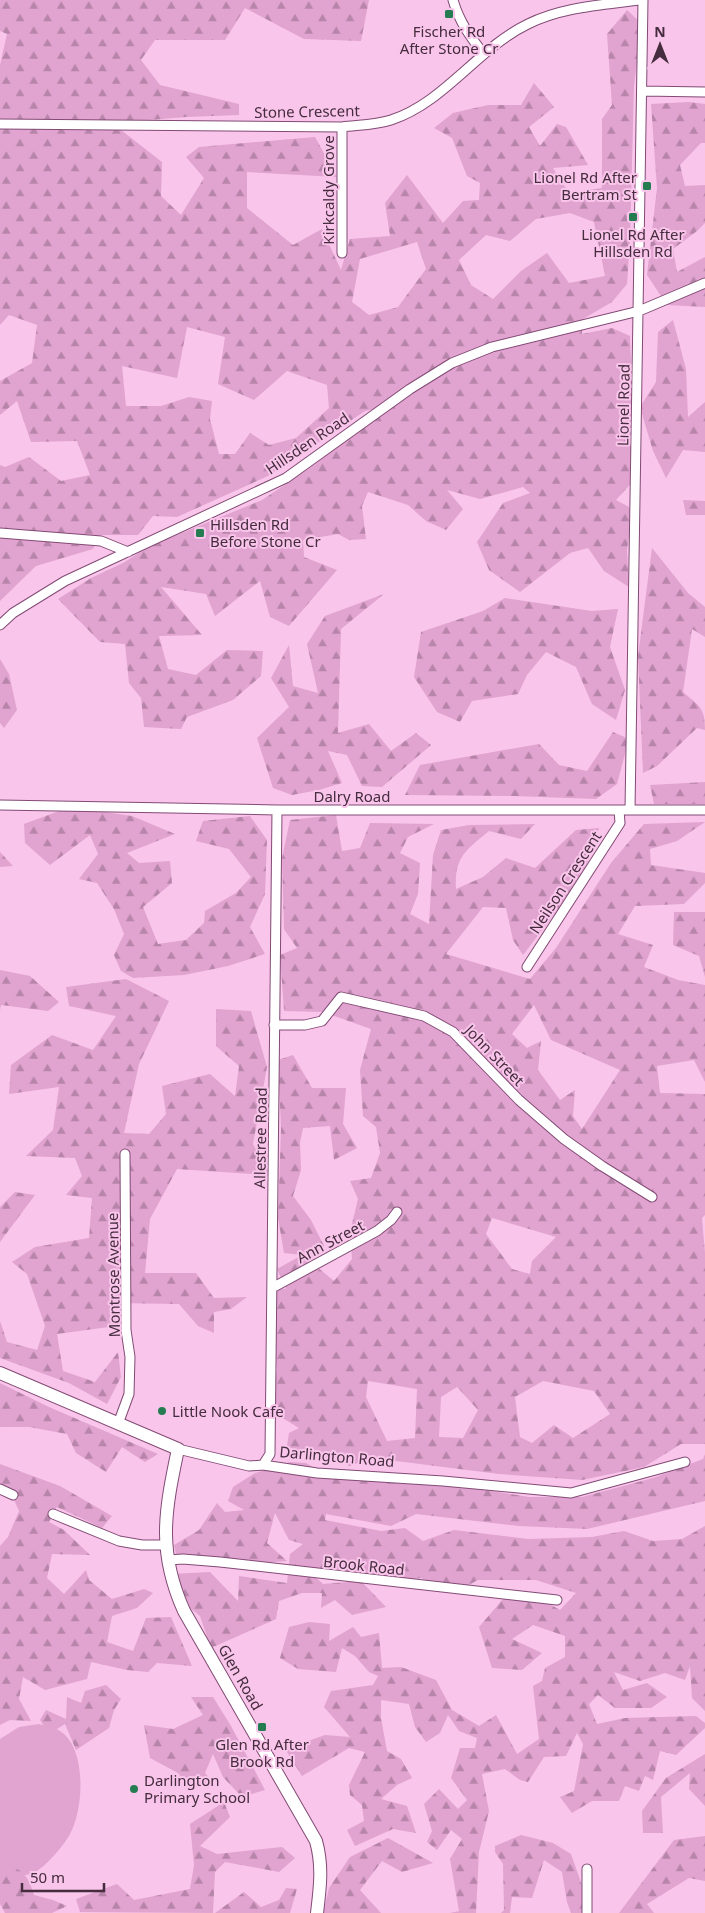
<svg xmlns="http://www.w3.org/2000/svg" width="705" height="1913" viewBox="0 0 705 1913" font-family="'Noto Sans',sans-serif">
<style>
.grass{fill:#e1a3d0}
.forest{fill:url(#forest-firs);fill-rule:evenodd}
.lines{fill:none;stroke-linecap:round;stroke-linejoin:round}
.street-casing{stroke:#824a74;stroke-width:11}
.secondary-casing{stroke:#824a74;stroke-width:14}
.street{stroke:#fff;stroke-width:9}
.secondary{stroke:#fff;stroke-width:12}
.poi-dot{fill:#257c50;stroke:#f9c5ea;stroke-width:2}
.labels{text-anchor:middle;dominant-baseline:central;stroke-width:4;stroke-linejoin:round;paint-order:stroke}
.poi-label{font-size:15px;fill:#452c3e;stroke:#f9c5ea}
.street-label{font-size:15px;fill:#452c3e;stroke:#f9c5ea}
</style>
<defs>
<pattern id="forest-firs" width="22" height="20" patternUnits="userSpaceOnUse" patternTransform="scale(1.25)"><rect width="22" height="20" fill="#e1a3d0"/><path d="M5 1l3.5 6h-7zM16 11l3.5 6h-7z" fill="#b885aa"/></pattern>
</defs>
<rect width="100%" height="100%" fill="#f9c5ea"/>
<path class="grass" d="M39 1724C45 1726 55 1727 60 1731 87 1748 84 1809 70 1834 64 1845 48 1864 37 1871 28 1877 11 1876 0 1874V1739L19 1727Z"/>
<path class="forest" d="M0 0H369L361 41 304 39 245 8 225 40H155L141 60 160 85 239 104V115L186 117 112 123 162 162 161 196 181 215 204 178 186 157 199 147 315 137 337 177 247 172V208L293 245 322 229 341 270 350 239 390 236 385 203 407 175 443 223 463 201 479 200 480 183 467 176 452 138 434 128 453 113 488 105H521L534 83 554 107 529 127 540 146 557 124 566 127 588 165 553 168 569 193 602 188V119L612 105 607 34 627 10 642 24 634 85 630 240 627 284 612 302 583 319 582 334 612 328 630 336 632 389 637 438 630 462 635 479 616 500 633 509 627 550 629 587 604 571 588 548 570 553 520 592 489 570 477 542 503 503 530 493 523 487 480 499 447 490 463 509 446 530 426 521 408 505 368 492 362 506 366 539 349 540 338 534 303 540 304 557 337 570 289 626 270 617 260 581 215 616 206 594 161 587 202 635 159 636 168 669 196 675 227 650 263 651 261 676 233 700 187 717 181 729 144 727 141 698 129 683 125 644 100 642 58 599 91 578 123 563 150 546 262 500 310 468 392 406 365 411 268 476 177 517 153 516 138 535H100L93 549 36 566 0 601V465L5 467 29 457 61 481 90 475 77 441 31 442 17 401 0 415V381L32 363 37 325 9 315 0 325V65L7 34 0 31ZM570 213 594 222 605 276 569 283 547 253 521 271 493 299 471 285 459 260 486 235 510 241 536 219ZM417 242 426 269 398 307 369 315 352 302 360 259ZM187 327 225 337 218 384 254 400 287 371 327 385 329 408 296 438 269 445 250 433 235 454H219L210 419 212 401 189 397 161 406H126L122 366 177 378Z
M689 102 705 104V143H701L680 165 685 186 705 185V223L697 231 673 249 677 272 705 257V307L667 305 647 275 657 188 651 104Z
M673 320 686 369 688 417 705 402V452L683 450 666 478 653 451 640 407 656 382 658 332Z
M683 500 705 501V515H686Z
M652 548 688 593 705 607V637L692 629 683 692C699 706 705 707 705 730L697 728 657 766 643 773 638 656Z
M384 594 341 629 338 733 369 724 391 751 416 733 431 745 382 787 362 786 347 755 328 751 342 783 319 790 292 795 273 788 257 738 289 707 271 678 289 645 293 686 318 693 307 644 325 616Z
M505 598 592 611 618 609 610 647 625 690 616 720 592 704 576 667 546 652 527 675 518 694 472 701 460 722 437 712 414 677 421 632 483 611Z
M0 659 9 674 17 710 4 728 0 723Z
M613 732 629 739 617 784 596 799 514 796 405 795 420 765 539 744 559 765 587 771Z
M705 782V804H654L650 785Z
M70 807 132 816 175 834 127 853 139 863 170 861 172 883 143 907 158 944 186 940 204 923 205 911 236 893 251 877 229 849 196 841 203 821 250 816 267 840 265 894 250 927 265 954 228 966 184 975 133 978 121 971 114 955 124 934 114 909 97 883 79 879 98 854 90 835 50 865 25 843 24 824Z
M336 815 342 851 360 848 370 823 434 824 408 837 400 853 420 863 418 894 410 914 429 924 433 855 441 830 469 825 535 824 521 839 489 831C466 850 454 857 456 889L483 877 506 858 535 868 576 830 599 828 582 878 523 955 513 940 506 908 483 907 446 954 530 979 556 948 611 863 644 824 705 822 677 841 650 849 651 865 705 873V883L684 904 635 906 618 934 653 945 644 967 678 980 705 985V1082L694 1060 657 1066 660 1093 705 1094V1215L702 1218 705 1253V1444H681L644 1467 582 1480 499 1474 372 1458 349 1466 338 1456 315 1459 287 1446 289 1433 299 1428 271 1411 277 1370 274 1329V1287L286 1289 277 1269 302 1255 284 1253 278 1218 281 1128 278 1060 293 1055 312 1088H346L343 1124 357 1148 334 1160 330 1126 303 1128 300 1143 301 1170 293 1196 311 1220 324 1246 310 1261 334 1281 352 1259 350 1232 358 1199 350 1181 371 1178 380 1153 376 1127 363 1116 360 1070 371 1029 323 1012 284 1011 280 955 297 948 284 929 282 858 290 820ZM534 1005 551 1040 620 1070 582 1129 573 1116 575 1090 560 1100 538 1070 541 1041 527 1048 512 1034ZM492 1218 556 1237 532 1261 530 1274 512 1269 486 1234ZM368 1381 417 1389 415 1438 387 1441 366 1397ZM543 1381 594 1391 610 1414 573 1438 554 1425 532 1443 520 1437 515 1397ZM457 1387 478 1410 463 1438 439 1437 441 1397Z
M0 852 13 866 0 867Z
M674 912H705V977L699 956 673 945Z
M0 970 30 976 59 1002 48 1011 1 1005 0 1010Z
M126 979 169 1001 139 1064 124 1133 149 1134 166 1114 162 1086 210 1074 235 1096 239 1066 216 1046V1009L251 1011 267 1067 253 1144 269 1175 177 1169 150 1219 145 1273H196L214 1298 247 1297 231 1309 214 1312V1333L198 1326 179 1304 114 1303 116 1326 57 1334 63 1371 95 1382 118 1352 121 1377 107 1404 69 1383 0 1358V1321L7 1342 37 1350 45 1326 27 1274 12 1262 35 1247 89 1238 92 1198 66 1195 82 1176 75 1158 26 1156 53 1130 59 1087 9 1094 11 1065 52 1035 93 1050 116 1016 69 1006 66 987Z
M15 1192 35 1195 0 1242V1207Z
M0 1383 49 1407 158 1454 145 1462 122 1447 106 1472 76 1453 67 1434 29 1427H0Z
M705 1454V1501L587 1529 519 1526 416 1514 391 1526 326 1514 325 1520 381 1531 405 1528 423 1541 454 1530 528 1539 592 1537 624 1531 653 1541 682 1539 705 1526V1711L692 1698 690 1666 685 1680 665 1673 640 1681 614 1672 623 1690 647 1683 667 1697 651 1708H615L598 1695 589 1704 597 1724 625 1718 696 1716 705 1723V1728L676 1755 660 1751 653 1780 645 1776 639 1791 625 1786 619 1801H592L572 1813 560 1797 574 1791 583 1744 577 1733 566 1756 544 1757 528 1782 520 1780 505 1769 482 1774 489 1811 479 1852 476 1913H450L459 1911 450 1859 462 1839 451 1830 437 1850 427 1842 432 1831 424 1804 439 1789 458 1809 467 1800 451 1778 460 1748H475L477 1738 459 1731 448 1715 440 1733 426 1742 415 1727 409 1704 381 1700V1718L387 1751 401 1759 412 1778 397 1785 381 1799 407 1806 416 1833 393 1829 355 1846 347 1830 364 1821 362 1805 350 1795 349 1785 365 1752 349 1748 302 1776 285 1749 325 1735 350 1737 324 1707 331 1691 373 1685 378 1676 369 1672 355 1656 342 1648 336 1672 298 1669 280 1658 289 1627 309 1622 330 1624 329 1641 353 1627 361 1637 379 1633 382 1668 401 1667 436 1680 452 1710 479 1726 496 1715 517 1754 539 1739 533 1686 542 1681 545 1668 565 1657V1636L533 1625 512 1639 542 1653 522 1670 492 1668 479 1627 509 1592 530 1593 560 1610 576 1593 536 1580H478L454 1593 421 1578 387 1583 338 1569 310 1572 323 1584 361 1581 386 1607 352 1615 335 1600 321 1608 322 1593H302L279 1601 276 1619 211 1648 200 1616 169 1591 171 1574 210 1572 238 1601 239 1576 287 1583 290 1554 303 1544 289 1540 275 1513 267 1543 287 1561 240 1565 226 1558 207 1559 176 1554 174 1545 199 1530 217 1503 225 1512 244 1510 228 1501 233 1487 255 1473 290 1462 306 1463 329 1476 437 1482 529 1497H582L653 1478 703 1459Z
M0 1464 60 1486 112 1516 102 1528 57 1507 49 1522 64 1530 90 1555 52 1554 47 1578 64 1594 86 1570 89 1580 112 1599 144 1589 153 1593 137 1608 112 1616 107 1642 133 1651 146 1618 171 1617 192 1666 157 1663 148 1672 127 1670 91 1662 87 1679 45 1690 23 1677 19 1699 31 1721 10 1720 0 1725V1546L8 1537 19 1511 11 1493 0 1488Z
M106 1685 121 1699 114 1710 109 1728 76 1750 65 1724 49 1734 40 1720 46 1710 66 1719 67 1697 81 1703 85 1691Z
M191 1697H213L231 1726 265 1790 242 1797 223 1777 213 1754 205 1773 215 1784H187L178 1773 150 1758 144 1725 173 1729 203 1715Z
M705 1754V1806L689 1789 690 1773 661 1797 663 1833H643L642 1811 666 1778Z
M224 1802 230 1817 200 1846 217 1854 282 1847 295 1858 279 1872 225 1862 215 1872 213 1913 80 1912 76 1899 117 1884 134 1900 190 1889 194 1865 190 1824Z
M521 1835 553 1843 571 1854 591 1911 588 1913H571L567 1902 562 1872 544 1860 532 1898 512 1897 510 1913H501L504 1910 503 1864 495 1852V1846Z
M705 1836V1881L689 1878 647 1904 654 1913H619L674 1840Z
M388 1838 433 1863 402 1872 382 1861 360 1890 381 1913H323L329 1888 350 1857Z
M6 1863C25 1872 28 1876 34 1895L53 1900 67 1906 52 1913H5L0 1904V1868Z
M286 1888 297 1889 290 1913H215L244 1892 261 1907 279 1900Z"/>
<g class="lines">
<defs>
<path id="street" d="M453 0C459 21 470 37 484 54
M642 91 705 92
M0 124 342 127C358 125 376 125 391 120 444 103 478 48 528 24 562 7 602 5 639 0
M342 253V127
M0 533 101 541 128 552
M0 625 13 613 65 581 286 478 410 389 452 363 492 347 639 311 705 283
M0 805 277 810H705
M630 810 643 0
M527 967 620 823 619 810
M274 1025H305L322 1021 341 997 424 1016 453 1032 519 1100 564 1139 602 1166 652 1197
M272 1288 377 1231 391 1220 397 1212
M118 1424 129 1394 130 1357 126 1330 125 1154
M178 1449 249 1466 263 1465 317 1473 443 1481 571 1493 685 1462
M263 1465 270 1454 277 810
M0 1489 13 1495
M53 1514 119 1541 142 1545H165
M168 1560 183 1559 220 1562 557 1600
M587 1869V1913"/>
<path id="secondary" d="M0 1373 178 1449C165 1511 157 1551 184 1611L316 1841C323 1866 320 1888 317 1913"/>
</defs>
<use href="#street" class="street-casing"/>
<use href="#secondary" class="secondary-casing"/>
<use href="#street" class="street"/>
<use href="#secondary" class="secondary"/>
</g>
<g class="poi-dot">
<rect x="444" y="9" width="10" height="10" rx="2.5"/>
<rect x="642" y="181" width="10" height="10" rx="2.5"/>
<rect x="628" y="212" width="10" height="10" rx="2.5"/>
<rect x="195" y="528" width="10" height="10" rx="2.5"/>
<circle cx="162" cy="1411" r="5"/>
<rect x="257" y="1722" width="10" height="10" rx="2.5"/>
<circle cx="134" cy="1789" r="5"/>
</g>
<g class="labels">
<g class="poi-label">
<text x="449" y="31">Fischer Rd<tspan x="449" dy="17">After Stone Cr</tspan></text>
<text x="637" y="177" text-anchor="end">Lionel Rd After<tspan x="637" dy="17">Bertram St</tspan></text>
<text x="633" y="234">Lionel Rd After<tspan x="633" dy="17">Hillsden Rd</tspan></text>
<text x="210" y="524" text-anchor="start">Hillsden Rd<tspan x="210" dy="17">Before Stone Cr</tspan></text>
<text x="172" y="1411" text-anchor="start">Little Nook Cafe</text>
<text x="262" y="1744">Glen Rd After<tspan x="262" dy="17">Brook Rd</tspan></text>
<text x="144" y="1780" text-anchor="start">Darlington<tspan x="144" dy="17">Primary School</tspan></text>
</g>
<g class="street-label">
<text transform="translate(307 111) rotate(-1)">Stone Crescent</text>
<text transform="translate(328 190) rotate(-90)">Kirkcaldy Grove</text>
<text transform="translate(623 405) rotate(-89)">Lionel Road</text>
<text transform="translate(307 443) rotate(-34)">Hillsden Road</text>
<text x="352" y="796">Dalry Road</text>
<text transform="translate(565 882) rotate(-57)">Neilson Crescent</text>
<text transform="translate(495 1055) rotate(46)">John Street</text>
<text transform="translate(260 1138) rotate(-89)">Allestree Road</text>
<text transform="translate(330 1241) rotate(-28)">Ann Street</text>
<text transform="translate(113 1275) rotate(-91)">Montrose Avenue</text>
<text transform="translate(337 1456) rotate(5)">Darlington Road</text>
<text transform="translate(364 1565) rotate(6)">Brook Road</text>
<text transform="translate(241 1677) rotate(60)">Glen Road</text>
</g>
</g>
<g transform="translate(660 45)" stroke="#f9c5ea" stroke-width="4" paint-order="stroke">
<path d="M0-4L9 19L0 12L-9 19Z" fill="#452c3e"/>
<text y="-8" font-size="14" font-weight="bold" text-anchor="middle" fill="#452c3e">N</text>
</g>
<path d="M22 1883v8h82v-8" fill="none" stroke="#452c3e" stroke-width="2.5"/>
<text x="30" y="1883" font-size="15" fill="#452c3e" stroke="#f9c5ea" stroke-width="4" paint-order="stroke">50 m</text>
</svg>
